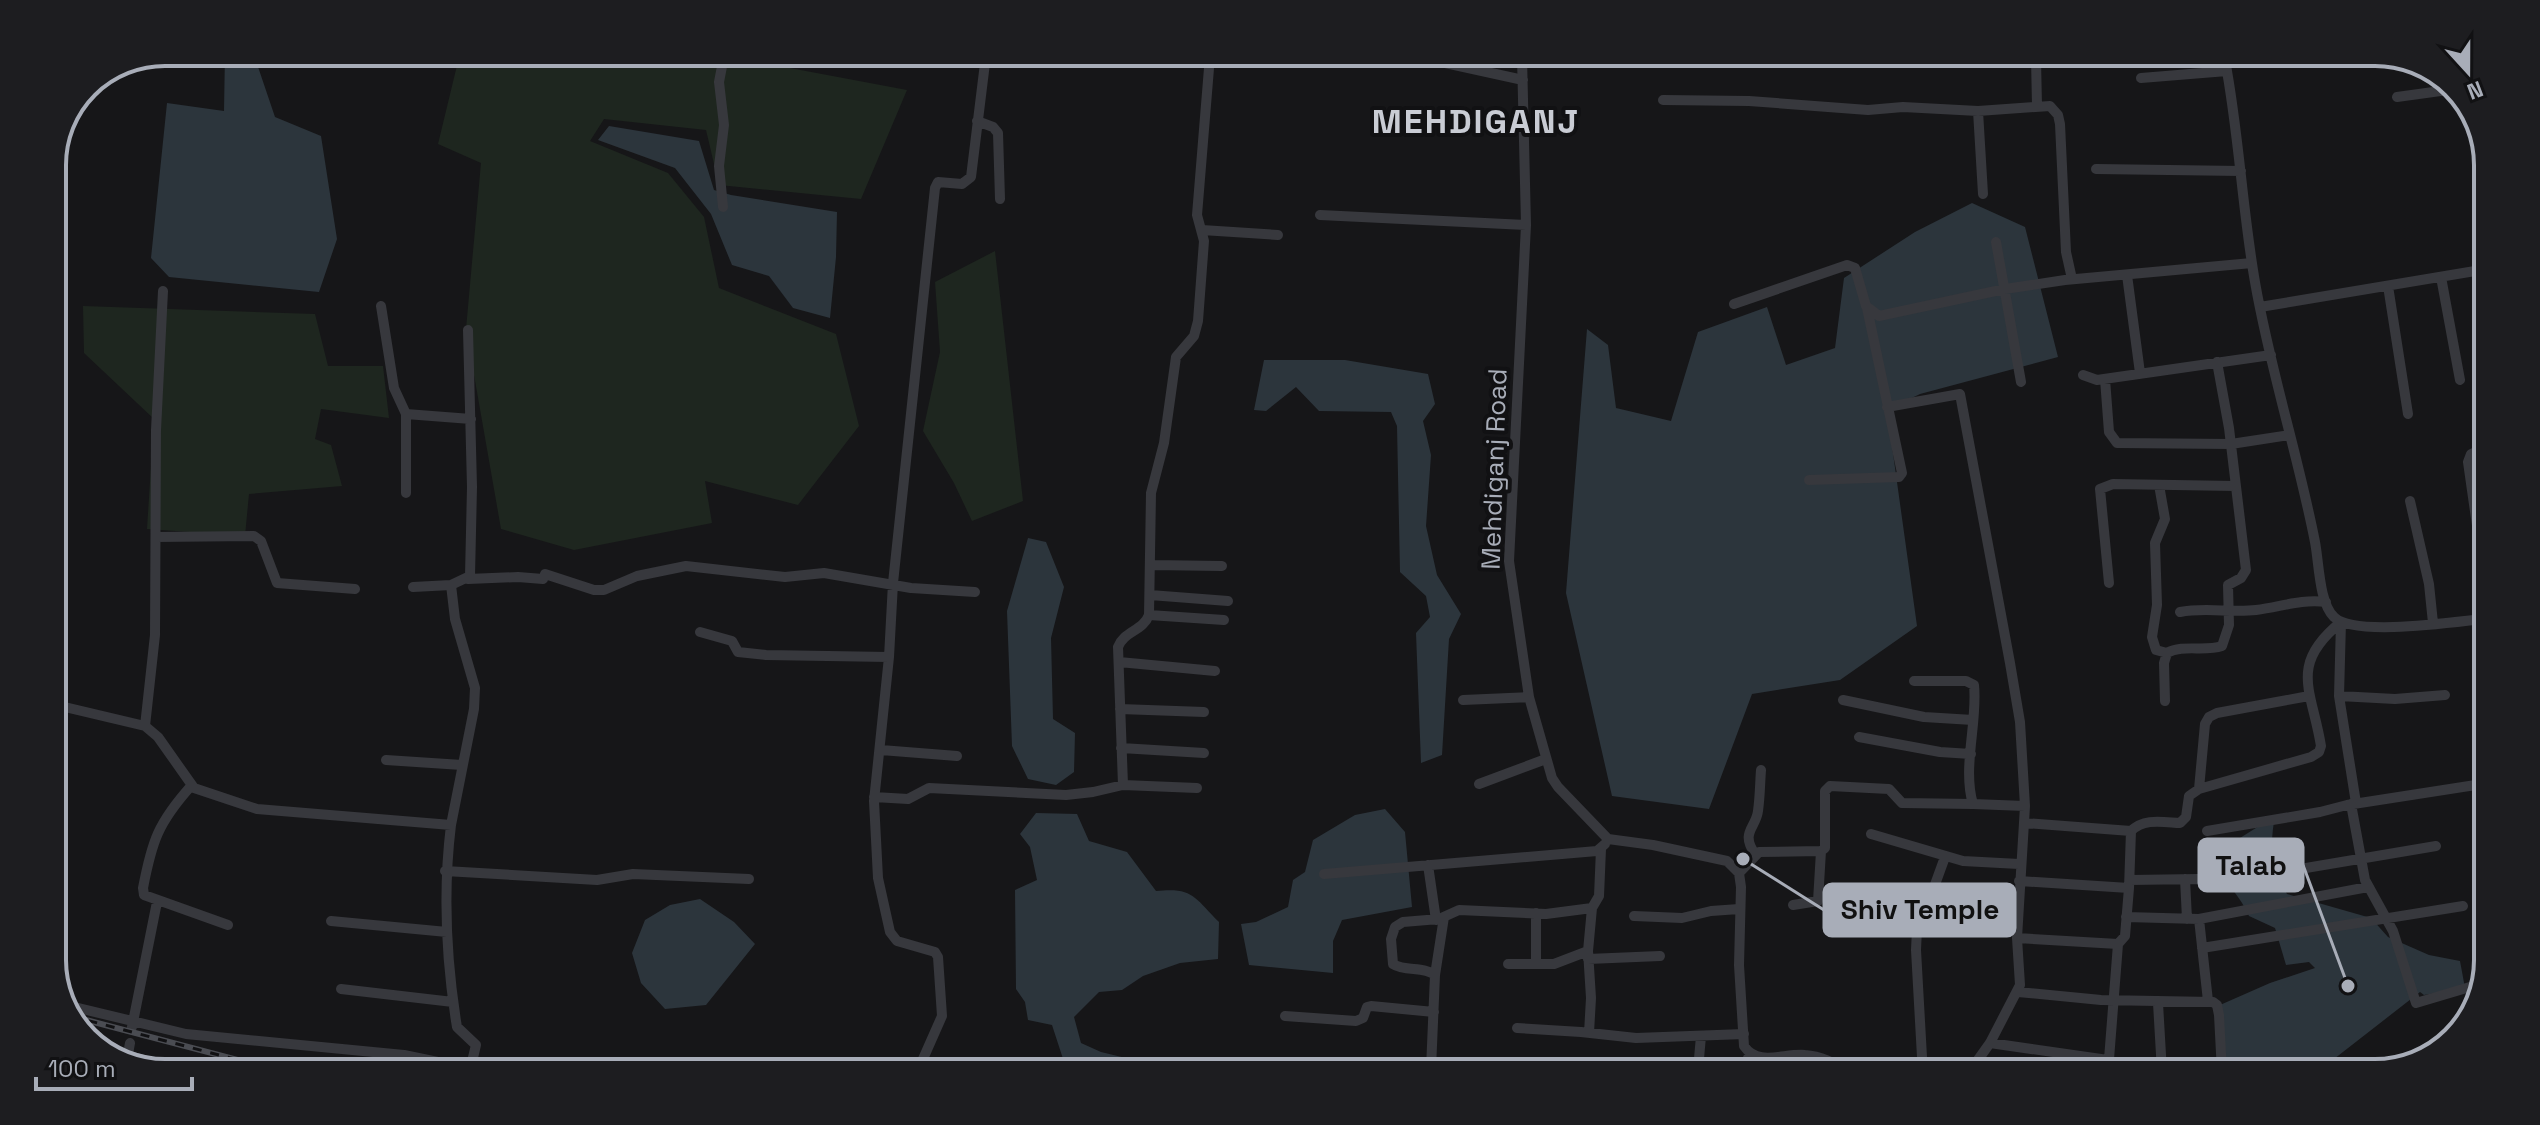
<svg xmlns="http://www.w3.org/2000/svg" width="2540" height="1125" viewBox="0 0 2540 1125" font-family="'Space Grotesk',sans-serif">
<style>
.green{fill:#1e261f}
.water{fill:#2c353c}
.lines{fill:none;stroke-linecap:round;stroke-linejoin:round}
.minor{stroke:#37383d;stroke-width:10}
.major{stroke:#53555c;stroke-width:12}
.rail-casing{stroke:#4a4c52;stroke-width:6}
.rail{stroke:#111113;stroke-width:3;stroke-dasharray:9;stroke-linecap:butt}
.labels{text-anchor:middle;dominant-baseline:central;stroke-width:8;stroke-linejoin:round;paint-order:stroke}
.street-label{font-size:26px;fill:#a8adb8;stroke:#111113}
.district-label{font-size:34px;font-weight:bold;letter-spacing:2px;fill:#c9ccd4;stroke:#111113}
.rim{fill:none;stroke:#a8adb8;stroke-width:4}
.leader{fill:none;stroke:#a8adb8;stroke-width:3}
.callout-dot{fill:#a8adb8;stroke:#111113;stroke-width:3}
.callout{fill:#a8adb8;stroke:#a8adb8;stroke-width:3}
.callout-label{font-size:28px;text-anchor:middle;font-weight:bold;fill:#111}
</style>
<rect width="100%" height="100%" fill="#161618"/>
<path class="green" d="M460 53 715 54 907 90 861 199 719 185 706 130 604 119 590 141 668 173 704 217 719 288 836 334 859 426 798 505 705 481 712 523 574 550 501 529 466 329 481 163 438 144Z
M995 251 1023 501 972 521 954 483 923 431 940 352 935 282Z
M83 306 315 314 328 366H383L389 418 321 409 315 439 331 445 342 486 249 494 245 536 147 529 154 419 84 353Z"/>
<path class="water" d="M225 52H256L255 58 275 117 321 136 337 239 319 292 169 277 151 258 167 103 224 111Z
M609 126 699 141 714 190 731 195 837 212 836 257 830 318 793 308 769 276 732 265 711 214 675 168 598 140Z
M1972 203 2025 227 2058 357 1920 394 1887 410 1917 626 1840 680 1752 694 1709 809 1612 796 1566 593 1587 329 1608 345 1616 408 1671 421 1698 332 1767 307 1786 365 1835 348 1844 278 1915 232Z
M1264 360H1345L1428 374 1435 404 1423 421 1431 455 1426 526 1437 575 1461 614 1449 639 1442 755 1421 763 1416 633 1430 617 1426 596 1400 572 1397 426 1391 412 1319 411 1296 387 1266 411 1254 410Z
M1028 538 1046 542 1064 587 1051 638 1053 719 1075 733 1074 772 1056 785 1028 779 1012 746 1007 611Z
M1385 809 1405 832 1412 907 1342 920 1333 941V973L1249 965 1241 924 1256 922 1288 907 1293 880 1305 872 1313 840 1355 815Z
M1036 813 1077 814 1089 841 1127 852 1156 891C1193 887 1194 897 1219 922L1218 959 1180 963 1143 976 1122 990 1099 992 1074 1017 1081 1043 1101 1052 1167 1068H1066L1052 1025 1028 1020 1025 1002 1016 989 1015 890 1037 880 1030 847 1020 834Z
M2275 816C2269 848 2272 866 2287 894L2371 918 2388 937 2429 955 2460 961 2465 988 2424 995 2420 992 2316 1073 2239 1072 2223 1055 2220 1005 2270 983 2315 968 2309 962 2286 965 2275 928 2249 916C2241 897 2226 885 2219 865L2232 843Z
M700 899 734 922 755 944 706 1005 665 1009 641 983 632 953 645 920 670 905Z"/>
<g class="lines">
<path class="minor" d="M1418 57 1523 80
M1522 57 1526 225 1509 561 1529 697 1552 778 1558 787 1608 839 1653 845 1727 861 1739 873 1741 887 1739 965 1744 1046C1758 1067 1784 1053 1805 1055 1821 1056 1834 1063 1848 1071
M2036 59 2037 106
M2161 60H2165
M2225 60C2239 133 2242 208 2255 282 2270 369 2298 455 2315 542 2319 562 2319 603 2334 617 2354 637 2454 622 2483 619
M2141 78 2227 71
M2397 97 2455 89
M1663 100 1749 101 1868 110 1903 107 1978 111 2050 106 2058 115 2060 124 2066 252 2072 279
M1978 111 1983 194
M977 121 993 127 998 133 1000 199
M2096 169 2241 171
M723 207 719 166 724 125 719 82 724 56 733 54
M1320 215 1526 225
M1202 230 1278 235
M1996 242 2021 382
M2127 275 2140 373
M2441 277 2460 380
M2388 286 2408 414
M1734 304 1847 265 1855 268 1866 306 1879 316 2005 289 2065 280 2252 263
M381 306 394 388 406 414 471 419
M2260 307 2487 269
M2083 375 2097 380 2271 355
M2105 379 2109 432 2117 443 2231 444 2290 435
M1887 407 1960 394 2010 663 2020 722 2025 806 2017 938 2020 985 1990 1043 1970 1071
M1809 480 1899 477 1902 473 1867 308
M2159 485 2165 519 2155 543 2157 605 2152 637 2156 650 2167 653
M406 493V414
M2410 501 2429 584 2433 623
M156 537 254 536 261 541 277 583 355 589
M1151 565 1222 566
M545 574 594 590H604L637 576 686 566 785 577 824 573 911 588 975 592
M2484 575 2468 462 2471 454 2485 448
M468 579 518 577 543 579
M2109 583 2100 489 2113 484 2235 486
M413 587 451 585
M1150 595 1228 601
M2180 612C2205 607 2231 613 2256 610 2281 607 2300 599 2326 602
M1149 615 1224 620
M2341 622 2339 696 2395 699 2445 695
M700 632 732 641 738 652 766 655 889 657
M1119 662 1215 671
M1914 681H1966L1974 685C1978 721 1962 768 1973 804L2025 806
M2339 696 2356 803
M1463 700 1529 697
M1843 700 1924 717 1973 720
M2165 701 2164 663 2167 653C2183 644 2204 652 2222 646L2229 625 2228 585 2241 578 2246 570 2229 428 2217 362
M52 704 145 726 158 737 194 788 257 809 451 825C443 890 446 956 456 1021L457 1027 476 1045 471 1066
M1120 709 1204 712
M145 726 155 635 156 430 163 291
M1859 737 1940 752 1971 754
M1121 748 1204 753
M881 750 957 756
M386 760 462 765
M1479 784 1546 759
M1123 785 1118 647C1124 631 1143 631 1149 615L1151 493 1164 443 1176 357 1194 336 1198 321 1204 241 1197 215 1210 56
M191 786C158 823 152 841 143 888L144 895 228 925
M2199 789 2205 724 2209 717 2217 713 2309 696
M874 797 908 799 929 788 1066 795 1093 792 1123 785 1197 788
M2351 804 2365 880 2393 931 2416 1003 2480 984
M2024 823 2131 831
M451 825 474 709 475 688 455 619 451 585 470 576 472 487 468 330
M2207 831 2320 812 2347 805 2482 784
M1871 834 1963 861 2019 864
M1755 854C1740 832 1756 828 1758 811 1760 797 1760 783 1761 770
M1428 865 1436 920
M445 871 597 880 633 874 749 879
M1739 873 1759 852 1821 851 1825 848V791L1830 786 1889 789 1902 803 1973 804
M1324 874 1597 851 1605 844
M2185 879 2187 919
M2130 880 2198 879 2223 882 2436 846
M2019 881 2129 888 2131 831C2144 818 2162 822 2180 823L2186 817 2189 796 2199 789 2311 757 2319 752 2321 746C2312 690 2288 665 2341 622
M1835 900 1924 906 1929 901 1945 857
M1793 905 1818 901 1821 851
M1918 907 1916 950 1922 1057
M1968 910 2018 913
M1536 913V963
M1634 916 1682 918 1711 911 1739 909
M2126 917 2199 919 2368 887
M2199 919 2208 1001
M331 921 447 932
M2017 938 2118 944 2108 1072
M2118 944 2125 936 2129 888
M2202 948 2463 906
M1588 959 1660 956
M1508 964H1554L1588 951
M1435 975 1444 917
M341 989 453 1002
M2018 992 2101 1000 2213 1002 2217 1005 2219 1015 2222 1072
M2158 1003 2162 1072
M66 1005 186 1034 404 1055 457 1066
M1285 1016 1356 1021 1363 1018 1367 1007 1371 1006 1434 1012
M132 1027 157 902
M1517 1028 1581 1032 1636 1038 1744 1034
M1589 1033 1591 998 1588 951 1592 908
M1990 1043 2108 1060
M126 1065 130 1043
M919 1068 942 1016 938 957 935 952 897 941 890 932 878 878 874 801 889 657 893 583 935 188 938 182 962 184 971 177 986 55
M1431 1069 1435 975C1424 966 1405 972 1393 964L1391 939 1395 927 1403 922 1439 919 1459 910 1546 914 1592 908 1599 896 1601 849
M1698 1070 1701 1036
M1742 1071 1750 1054"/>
<path class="major" d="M102 1049 157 1065"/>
<defs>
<path id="rail" d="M71 1016 257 1065"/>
</defs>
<use href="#rail" class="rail-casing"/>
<use href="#rail" class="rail"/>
</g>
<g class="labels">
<g class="street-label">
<text transform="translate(1494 469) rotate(-88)">Mehdiganj Road</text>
</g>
<g class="district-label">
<text x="1476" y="121">MEHDIGANJ</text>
</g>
</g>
<path d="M0 0H2540V1125H0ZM165 66H2375A99 99 0 0 1 2474 165V960A99 99 0 0 1 2375 1059H165A99 99 0 0 1 66 960V165A99 99 0 0 1 165 66Z" fill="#1d1d20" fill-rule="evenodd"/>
<path class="rim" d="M165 66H2375A99 99 0 0 1 2474 165V960A99 99 0 0 1 2375 1059H165A99 99 0 0 1 66 960V165A99 99 0 0 1 165 66Z"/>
<path class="leader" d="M2348 986L2303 865M1743 859L1824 910"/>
<g class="callout-dot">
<circle cx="2348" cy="986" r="8"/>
<circle cx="1743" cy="859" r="8"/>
</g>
<g class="callout">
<rect x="2199" y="839" width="104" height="52" rx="8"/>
<rect x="1824" y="884" width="191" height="52" rx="8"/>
</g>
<g class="callout-label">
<text x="2251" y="875">Talab</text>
<text x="1920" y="919">Shiv Temple</text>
</g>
<g transform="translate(2468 72) rotate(159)" stroke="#111113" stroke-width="6" paint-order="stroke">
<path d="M0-6L14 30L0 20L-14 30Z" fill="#a8adb8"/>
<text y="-12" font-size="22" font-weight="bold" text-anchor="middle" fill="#a8adb8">N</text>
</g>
<path d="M36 1077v12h156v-12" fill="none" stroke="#a8adb8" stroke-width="4"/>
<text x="48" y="1077" font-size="24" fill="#a8adb8" stroke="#111113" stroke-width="6" paint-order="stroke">100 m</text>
</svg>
